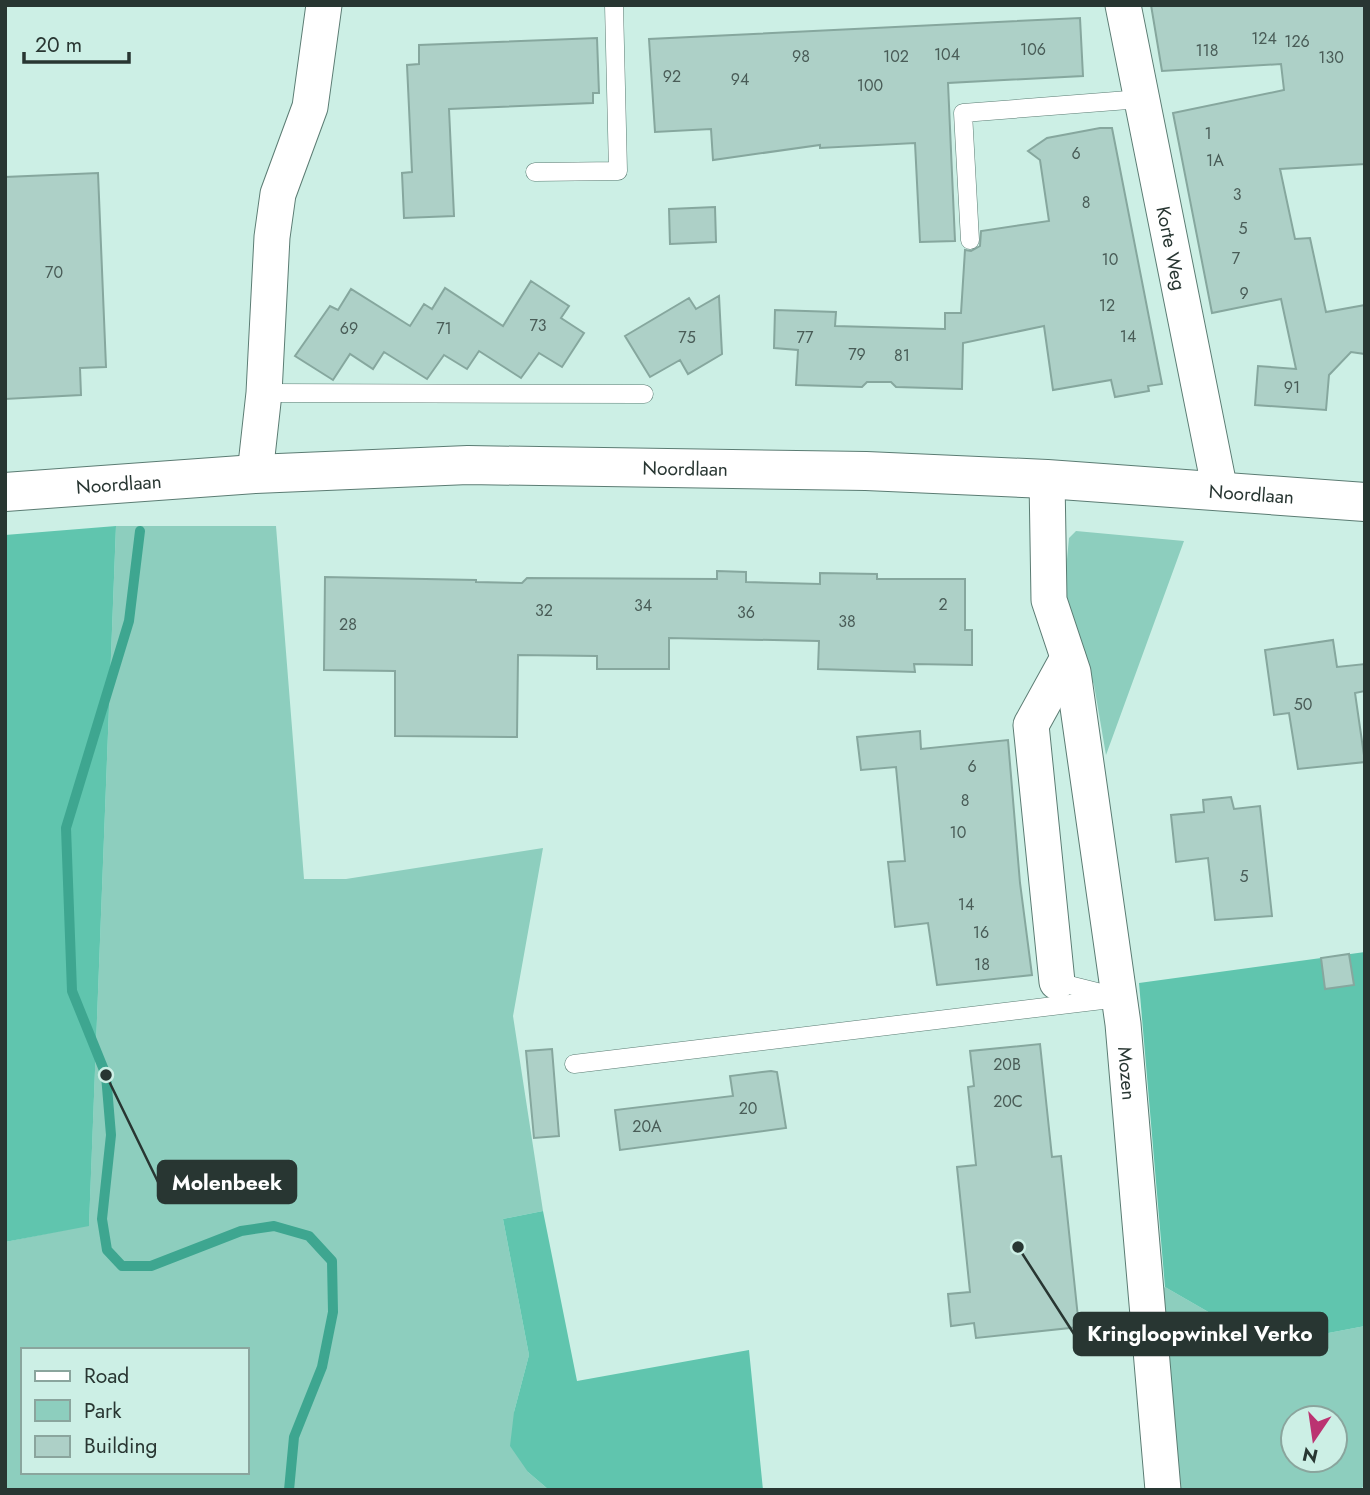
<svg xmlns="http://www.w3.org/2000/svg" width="1370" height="1495" viewBox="0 0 1370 1495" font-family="Jost,sans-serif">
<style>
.green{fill:#8dcebe;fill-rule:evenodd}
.forest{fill:#60c5ae}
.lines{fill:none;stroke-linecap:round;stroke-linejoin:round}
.stream{stroke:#3ea690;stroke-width:10}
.building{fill:#add0c7;stroke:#86a79e;stroke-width:2}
.service-casing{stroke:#5b7c73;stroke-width:19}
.minor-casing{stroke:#5b7c73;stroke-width:37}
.tertiary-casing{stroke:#5b7c73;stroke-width:40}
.service{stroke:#fff;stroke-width:18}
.minor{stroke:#fff;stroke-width:35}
.tertiary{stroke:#fff;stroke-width:38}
.labels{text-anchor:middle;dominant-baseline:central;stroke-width:5;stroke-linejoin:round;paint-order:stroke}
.number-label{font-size:16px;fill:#495c57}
.street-label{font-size:19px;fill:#283632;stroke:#ccefe5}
.leader{fill:none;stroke:#283632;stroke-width:2.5}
.callout-dot{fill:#283632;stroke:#ccefe5;stroke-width:2.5}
.callout{fill:#283632;stroke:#283632;stroke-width:2.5}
.callout-label{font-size:21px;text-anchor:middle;font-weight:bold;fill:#fff}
</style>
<rect width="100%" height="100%" fill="#ccefe5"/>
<path class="green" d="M116 526H276L304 879H346L543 848 513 1016 543 1211 503 1219 529 1355 514 1412 528 1472 549 1490H5V1242L89 1225ZM23 1350H247V1472H23Z
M1076 531 1184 541 1106 755 1094 685 1075 632 1064 591 1069 538Z
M1165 1287 1231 1325 1318 1335 1365 1326V1483L1361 1490H1163L1147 1300ZM1293 1418H1335V1460H1293Z"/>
<path class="forest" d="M116 526 89 1226 5 1242V535Z
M1365 952V1326L1318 1335 1231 1325 1165 1287 1139 983Z
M543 1211 577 1381 749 1350 763 1490H549L528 1472 510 1446 514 1412 529 1355 503 1219Z"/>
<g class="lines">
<path class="stream" d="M140 531 129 621 66 828 72 991 106 1075 111 1135 102 1219 107 1250 122 1266H151L241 1231 274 1226 309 1236 332 1261 333 1312 322 1367 294 1437 289 1490"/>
</g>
<path class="building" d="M1151 5H1365V164L1280 169 1295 239 1310 238 1326 312 1365 305V354L1351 352 1329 375 1326 410 1255 405 1258 366 1296 369 1281 299 1212 313 1173 113 1284 90 1281 64 1162 71Z
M1080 18 1083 76 948 83 955 241 920 242 915 143 820 148V145L713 160 711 129 655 132 649 39Z
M597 38 599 93H593V103L449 109 454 216 404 218 402 173 412 172 407 65 419 64V45Z
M1100 128H1112L1162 384 1148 386 1149 391 1115 397 1111 380 1053 390 1044 326 963 343 962 389 896 387 891 382H867L862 387 796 385 798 350 774 348 775 310 836 312 835 326 945 329V313H961L965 250 971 251 980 246 981 231 1049 221 1040 160 1028 151 1047 138Z
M98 173 106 367 80 368 81 395 5 399V177Z
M715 207 716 242 670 244 669 209Z
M531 281 569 306 561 318 584 333 562 367 539 353 521 378 479 351 467 369 444 355 427 379 384 352 373 369 350 354 333 380 295 356 330 306 338 310 351 289 410 326 424 304 432 309 445 288 503 326Z
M719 296 722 354 688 374 680 360 650 377 625 336 689 298 696 309Z
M717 571 746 572V582L820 584V573L877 574V579H965V630H972V665L914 664 915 672 818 669 819 641 669 638V669H597V656L518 655 517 737 395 736V671L324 670 325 577 476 580V582L522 583 527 578 717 579Z
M1333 640 1337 667 1365 664V691L1355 693 1365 762 1298 769 1289 713 1274 715 1265 650Z
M920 731 921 749 1008 740 1020 883 1032 975 937 985 928 923 895 927 888 862 905 861 896 767 861 770 857 737Z
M1231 797 1234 809 1260 806 1272 916 1215 920 1208 858 1176 862 1171 815 1204 812 1203 800Z
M1349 954 1354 985 1325 989 1321 958Z
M1040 1044 1052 1157 1061 1156 1079 1327 976 1338 974 1323 951 1326 948 1294 970 1292 957 1167 976 1165 968 1087 974 1086 970 1051Z
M552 1049 559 1136 534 1138 526 1051Z
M771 1071 777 1072 786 1128 620 1150 615 1110 733 1096 730 1076Z"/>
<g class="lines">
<defs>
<path id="service" d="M535 172 618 171 614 5
M970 240 963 113 1141 99
M264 393 644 394
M1057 982 1109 995
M574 1064 1119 998"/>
<g id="minor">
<path id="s1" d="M1123 5 1220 491"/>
<path d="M255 474 264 393 272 237 278 194 310 107 324 5"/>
<path id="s2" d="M1047 479 1049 600 1073 672 1123 1024 1163 1490"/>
<path d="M1057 982 1031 725 1068 658"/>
</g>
<g id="tertiary">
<path id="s3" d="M5 492 255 474 468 465 866 471 1047 479 1365 502"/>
</g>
</defs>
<use href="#service" class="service-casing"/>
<use href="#minor" class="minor-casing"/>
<use href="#tertiary" class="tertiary-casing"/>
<use href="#service" class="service"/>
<use href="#minor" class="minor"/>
<use href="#tertiary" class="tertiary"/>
</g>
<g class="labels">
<g class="number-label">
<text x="1264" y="38">124</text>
<text x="1297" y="41">126</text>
<text x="1033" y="49">106</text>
<text x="1207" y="50">118</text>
<text x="947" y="54">104</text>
<text x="801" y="56">98</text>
<text x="896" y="56">102</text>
<text x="1331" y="57">130</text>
<text x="672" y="76">92</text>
<text x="740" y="79">94</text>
<text x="870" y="85">100</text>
<text x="1208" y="133">1</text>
<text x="1076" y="153">6</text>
<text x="1215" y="160">1A</text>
<text x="1237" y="194">3</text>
<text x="1086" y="202">8</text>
<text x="1243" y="228">5</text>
<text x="1236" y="258">7</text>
<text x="1110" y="259">10</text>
<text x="54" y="272">70</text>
<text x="1244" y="293">9</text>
<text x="1107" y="305">12</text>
<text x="538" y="325">73</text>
<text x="349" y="328">69</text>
<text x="444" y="328">71</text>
<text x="1128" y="336">14</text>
<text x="687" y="337">75</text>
<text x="805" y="337">77</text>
<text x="857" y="354">79</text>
<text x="902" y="355">81</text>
<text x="1292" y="387">91</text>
<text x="943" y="604">2</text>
<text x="643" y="605">34</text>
<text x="544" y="610">32</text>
<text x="746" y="612">36</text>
<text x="847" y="621">38</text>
<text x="348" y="624">28</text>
<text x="1303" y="704">50</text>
<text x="972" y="766">6</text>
<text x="965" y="800">8</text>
<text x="958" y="832">10</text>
<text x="1244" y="876">5</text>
<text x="966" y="904">14</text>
<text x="981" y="932">16</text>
<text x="982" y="964">18</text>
<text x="1007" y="1064">20B</text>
<text x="1008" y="1101">20C</text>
<text x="748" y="1108">20</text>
<text x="647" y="1126">20A</text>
</g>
<g class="street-label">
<text stroke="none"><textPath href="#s1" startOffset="248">Korte Weg</textPath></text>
<text stroke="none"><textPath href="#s3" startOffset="681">Noordlaan</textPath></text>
<text stroke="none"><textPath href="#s3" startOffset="114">Noordlaan</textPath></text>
<text stroke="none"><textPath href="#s3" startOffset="1248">Noordlaan</textPath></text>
<text stroke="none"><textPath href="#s2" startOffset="602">Mozen</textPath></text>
</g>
</g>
<path class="leader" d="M106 1075L158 1182M1018 1247L1074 1334"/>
<g class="callout-dot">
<circle cx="106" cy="1075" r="7"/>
<circle cx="1018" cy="1247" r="7"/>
</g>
<g class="callout">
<rect x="158" y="1161" width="138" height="42" rx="7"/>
<rect x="1074" y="1313" width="253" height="42" rx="7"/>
</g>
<g class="callout-label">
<text x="227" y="1190">Molenbeek</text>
<text x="1200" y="1341">Kringloopwinkel Verko</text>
</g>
<rect width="1370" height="1495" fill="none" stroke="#283632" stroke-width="14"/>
<rect x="21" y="1348" width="228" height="126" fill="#ccefe5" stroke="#8aa59d" stroke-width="2"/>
<rect x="35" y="1371" width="35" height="10" fill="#ffffff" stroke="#8aa59d" stroke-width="2"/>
<text x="84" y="1383" font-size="21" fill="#283632">Road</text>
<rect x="35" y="1400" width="35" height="21" fill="#8dcebe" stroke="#8aa59d" stroke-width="2"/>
<text x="84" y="1418" font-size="21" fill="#283632">Park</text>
<rect x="35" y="1436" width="35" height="21" fill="#add0c7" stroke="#8aa59d" stroke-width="2"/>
<text x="84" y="1453" font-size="21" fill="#283632">Building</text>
<g transform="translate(1314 1439) rotate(193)"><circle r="33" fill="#ccefe5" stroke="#8aa59d" stroke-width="2"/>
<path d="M0-5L12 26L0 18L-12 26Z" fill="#bb3371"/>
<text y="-10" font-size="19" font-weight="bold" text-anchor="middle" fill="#283632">N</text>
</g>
<path d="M24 52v10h105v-10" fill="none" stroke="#283632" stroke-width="3.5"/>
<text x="35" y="52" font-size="21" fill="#283632" stroke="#ccefe5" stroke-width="5" paint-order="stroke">20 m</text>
</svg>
